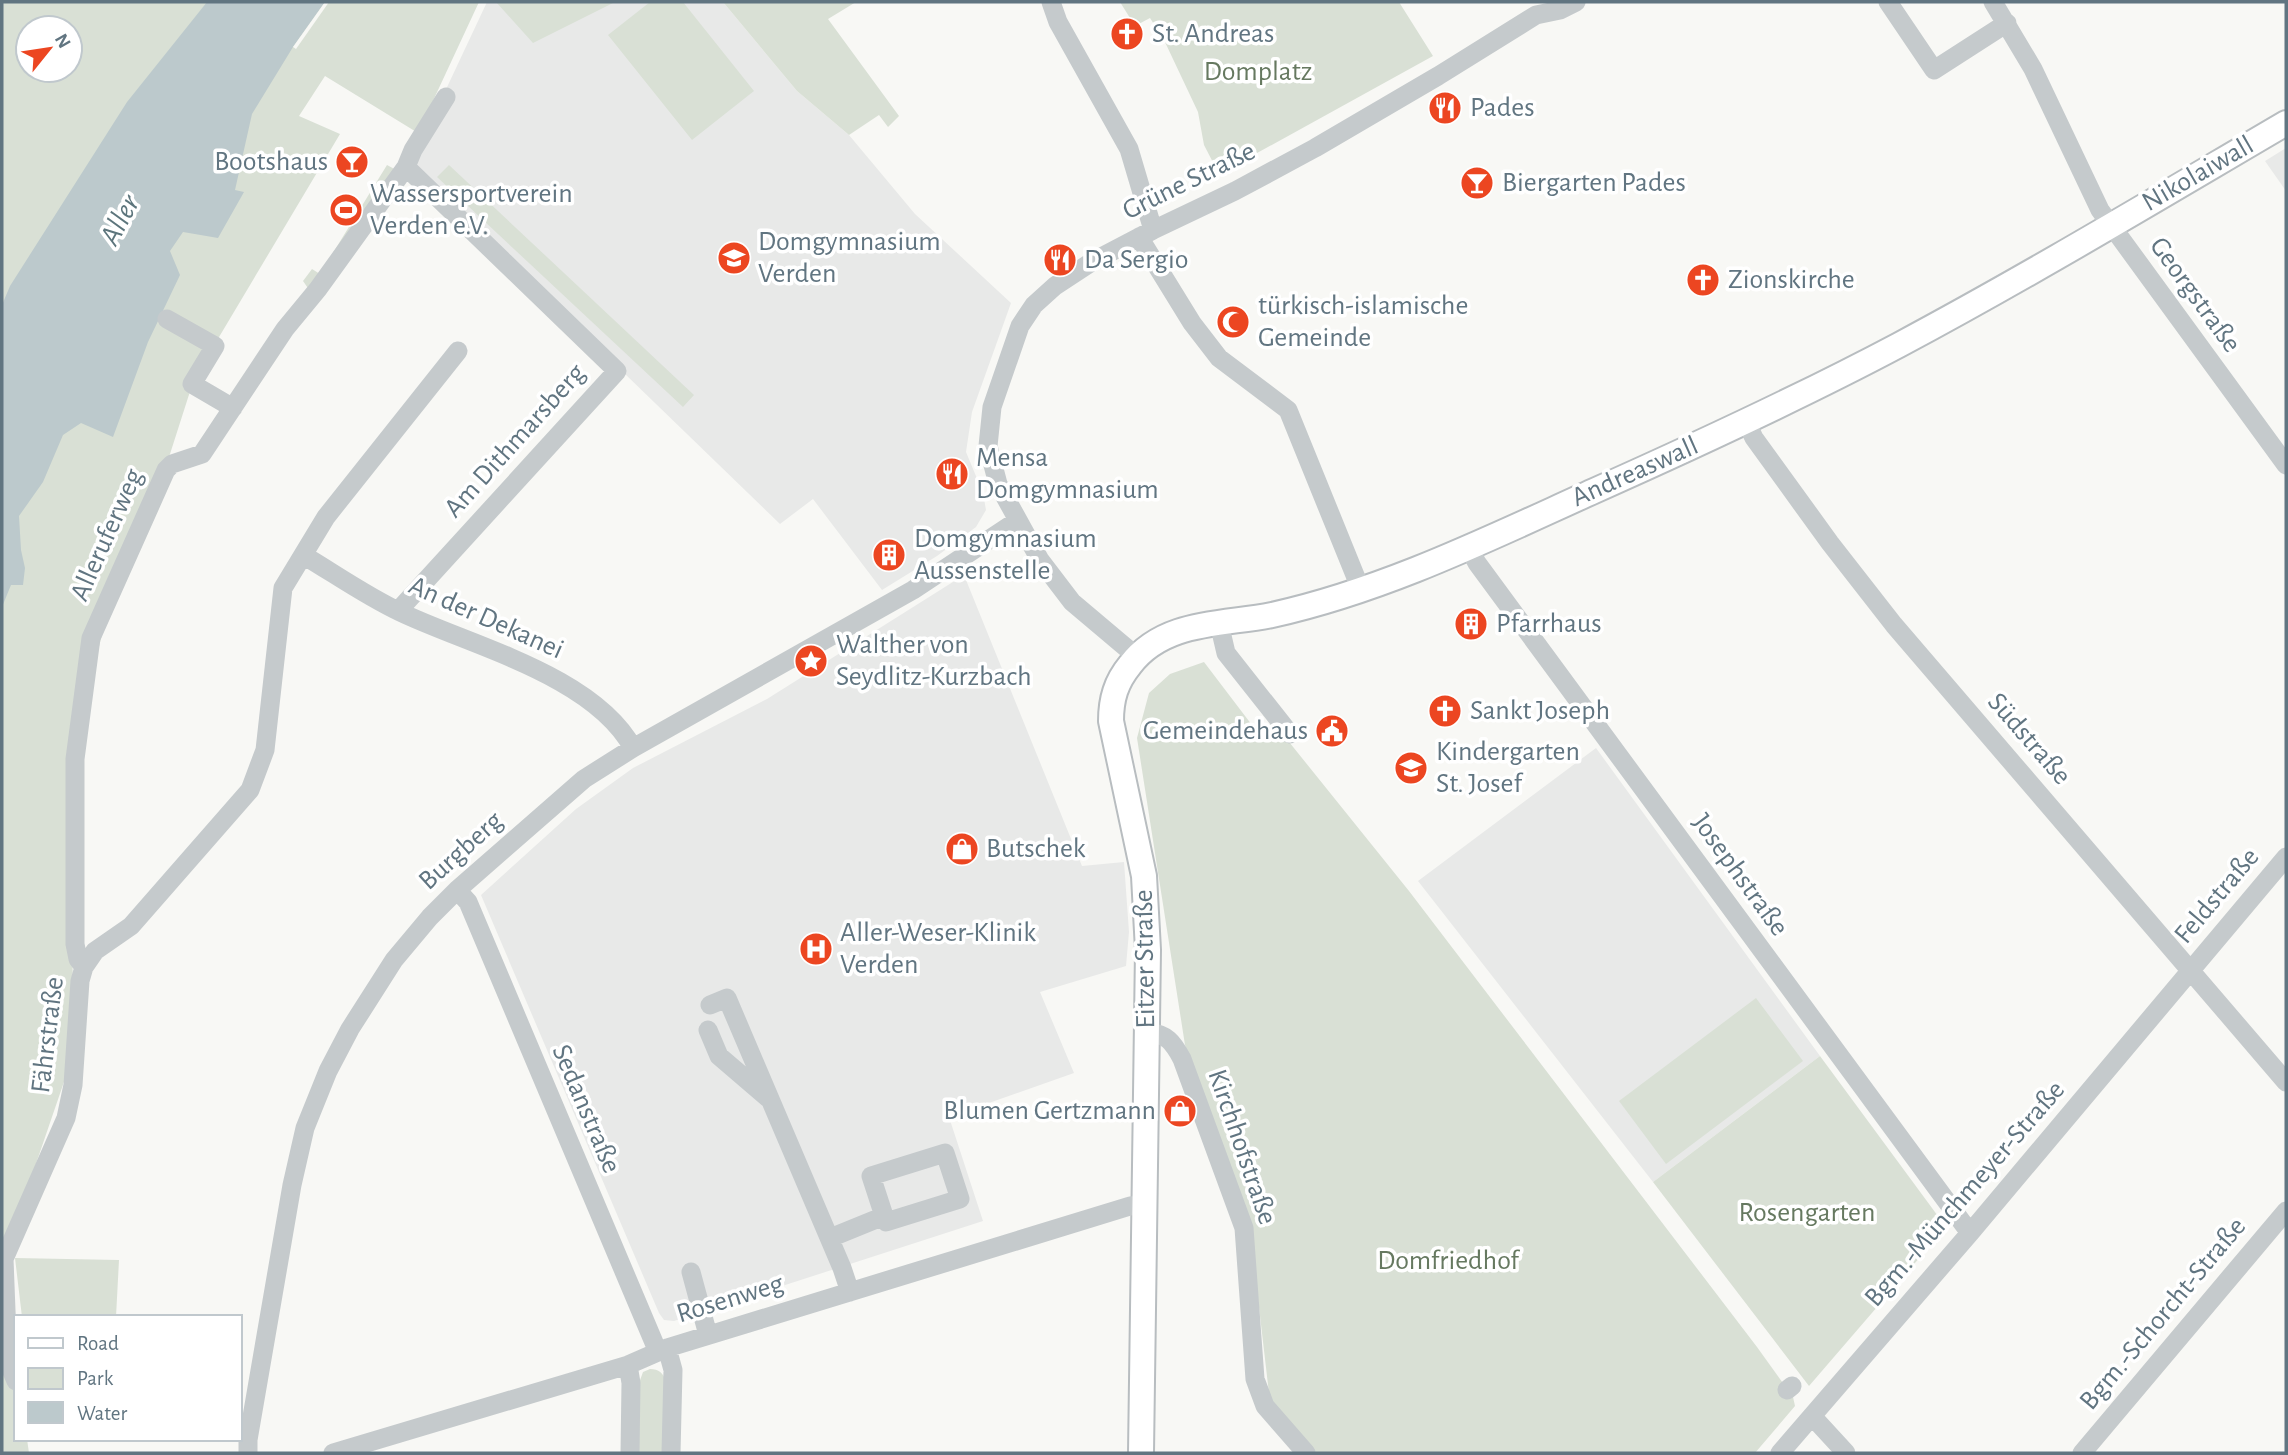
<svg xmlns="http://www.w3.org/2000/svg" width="2288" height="1455" viewBox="0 0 2288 1455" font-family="'Alegreya Sans',sans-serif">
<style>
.built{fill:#e8e9e8}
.green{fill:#d9e0d5;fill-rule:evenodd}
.water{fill:#bcc9cc}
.pier{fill:#f8f8f5}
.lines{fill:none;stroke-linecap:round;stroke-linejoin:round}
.major-casing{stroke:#b8bdc0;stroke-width:28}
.minor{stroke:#c5cacc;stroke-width:19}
.major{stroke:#fff;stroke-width:24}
.labels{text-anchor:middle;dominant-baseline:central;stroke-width:7;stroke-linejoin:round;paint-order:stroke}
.poi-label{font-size:28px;fill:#617581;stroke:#fff;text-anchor:start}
.park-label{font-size:28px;fill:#667960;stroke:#fff}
.street-label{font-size:28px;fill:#617581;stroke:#fff}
.water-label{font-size:30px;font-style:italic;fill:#5c757c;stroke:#fff}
</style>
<rect width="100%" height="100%" fill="#f8f8f5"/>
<path class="built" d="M487 2H723L797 91 849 135 915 214 1011 303 972 412 966 452 983 493 986 510 976 527 937 556 882 590 813 499 780 524 410 166Z
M2286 148V191L2265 161Z
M964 575 1082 866 1124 862 1129 932 1126 966 1040 992 1074 1073 949 1117 983 1221 674 1321 664 1320 659 1313 481 895 576 809 633 768 767 699Z
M1596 748 1820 1056 1653 1182 1418 881Z"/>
<path class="green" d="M2 2H479L418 133 325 76 299 116 340 134 194 379 170 454 116 580 69 764 74 1046 66 1076 2 1263ZM28 28H70V70H28Z
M496 2H615L533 43Z
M650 2H683L754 91 692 140 608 35Z
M723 2H856L828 19 899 116 888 127 879 115 849 135 797 91Z
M1120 2H1399L1433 56 1219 174 1204 145 1198 112 1164 40 1150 18 1135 26Z
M387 165 400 172 312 294 303 281 312 269 320 274Z
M449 165 694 395 683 407 437 177Z
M1204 662 1258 733 1273 722 1409 891 1757 1347 1793 1397 1795 1406 1755 1453H1314L1270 1402 1252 1247 1185 1045 1137 738 1149 693 1170 674Z
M1756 998 1803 1061 1666 1164 1619 1101Z
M1820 1056 1946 1227 1809 1386 1653 1182Z
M15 1258 119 1260 116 1317H22Z
M2 1296 4 1366 16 1395V1439H27L29 1453H2Z
M650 1369C659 1369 663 1373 666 1381L665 1453H638L639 1383 643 1372Z"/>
<path class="water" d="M207 2H325L293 47 252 114 235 190 244 192 218 238 183 232 170 251 180 275 148 342 113 437 81 423 63 435 43 482 19 516 21 550 25 568 23 585H11L2 607V305L10 286 127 102Z"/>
<path class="pier" d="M325 2H329L296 49 293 47Z"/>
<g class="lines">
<defs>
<path id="major" d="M1141 1453 1148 950 1144 876 1111 721C1111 699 1116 682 1130 665 1164 620 1223 625 1272 615 1385 590 1490 538 1594 491 1697 445 1799 398 1899 345 2030 275 2158 198 2286 123"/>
</defs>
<use href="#major" class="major-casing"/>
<path class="minor" d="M1051 2 1058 22 1129 149 1153 230
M1888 2 1934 70 2007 23
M1993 2 2033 69 2100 210 2286 465
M1139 237 1192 323 1219 358 1288 410 1361 590
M167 319 215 346 192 384 233 408
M1746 421 1754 438 1830 543 1894 625 2286 1082
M1469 548 1477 563 1970 1233
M303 555C335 574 366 596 400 612 471 646 593 675 633 748
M398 611 617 371 406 167
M1219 623 1226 653 1290 734
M1136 656 1072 602 1040 560 998 484 988 446 992 407 1020 326 1034 305 1055 286 1090 263 1153 230 1235 191 1315 148 1438 76 1536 15 1560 10 1576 2
M457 890 468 902 658 1352
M84 967 78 959 75 944V759L91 638 166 470 172 464 202 454 285 329 318 289 406 167 413 150 446 97
M710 1005 727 998 842 1268 850 1292
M708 1030 719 1056 768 1098
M1147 1032C1167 1034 1173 1042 1182 1059L1244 1228 1255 1379 1265 1406 1306 1453
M945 1153 960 1199 886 1222 871 1176Z
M830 1238 884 1216
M691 1272 708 1335
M667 1348 673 1370 671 1453
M628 1365 631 1383 630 1453
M16 1381 8 1362 4 1259 66 1118 73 1085 80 981 84 967 95 951 131 926 250 790 265 750 283 588 326 517 458 351
M1787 1390 1792 1386
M1812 1416 1846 1453
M248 1453V1440L292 1185 305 1128 328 1071 350 1029 394 960 430 917 457 890 584 779 633 748 913 590 1017 521
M333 1453 628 1365 667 1348 1130 1206 1145 1205
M1780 1453 1970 1233 2286 857
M2082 1453 2286 1211"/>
<use href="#major" class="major"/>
</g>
<defs>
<symbol id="church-disc" viewBox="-11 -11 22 22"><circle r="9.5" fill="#ec4621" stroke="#fff"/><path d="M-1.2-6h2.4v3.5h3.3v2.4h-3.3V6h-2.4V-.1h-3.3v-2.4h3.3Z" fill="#fff"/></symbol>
<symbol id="restaurant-disc" viewBox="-11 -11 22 22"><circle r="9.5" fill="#ec4621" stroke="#fff"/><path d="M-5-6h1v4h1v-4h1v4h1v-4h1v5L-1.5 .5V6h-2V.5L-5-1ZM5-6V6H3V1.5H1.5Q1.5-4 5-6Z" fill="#fff"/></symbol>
<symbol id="bar-disc" viewBox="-11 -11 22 22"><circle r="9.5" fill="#ec4621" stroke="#fff"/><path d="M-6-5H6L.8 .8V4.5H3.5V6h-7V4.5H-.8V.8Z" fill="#fff"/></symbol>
<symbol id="stadium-disc" viewBox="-11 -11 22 22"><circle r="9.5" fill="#ec4621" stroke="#fff"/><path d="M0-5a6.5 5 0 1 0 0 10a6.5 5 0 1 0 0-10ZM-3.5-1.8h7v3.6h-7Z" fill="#fff"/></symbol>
<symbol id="school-disc" viewBox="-11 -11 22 22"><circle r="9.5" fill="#ec4621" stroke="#fff"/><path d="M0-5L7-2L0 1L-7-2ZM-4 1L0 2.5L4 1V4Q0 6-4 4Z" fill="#fff"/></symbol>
<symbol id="mosque-disc" viewBox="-11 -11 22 22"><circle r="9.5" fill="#ec4621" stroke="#fff"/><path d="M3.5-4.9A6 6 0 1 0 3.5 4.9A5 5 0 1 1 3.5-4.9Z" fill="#fff"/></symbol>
<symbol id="building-disc" viewBox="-11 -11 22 22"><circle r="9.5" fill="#ec4621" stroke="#fff"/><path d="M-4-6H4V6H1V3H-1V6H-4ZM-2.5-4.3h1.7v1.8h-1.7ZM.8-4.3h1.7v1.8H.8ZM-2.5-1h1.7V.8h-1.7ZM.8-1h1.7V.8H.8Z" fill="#fff"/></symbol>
<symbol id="sight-disc" viewBox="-11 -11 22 22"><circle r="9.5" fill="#ec4621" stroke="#fff"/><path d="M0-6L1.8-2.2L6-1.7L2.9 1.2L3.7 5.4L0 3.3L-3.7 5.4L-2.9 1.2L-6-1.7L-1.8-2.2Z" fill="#fff"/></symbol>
<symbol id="civic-disc" viewBox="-11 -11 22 22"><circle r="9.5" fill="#ec4621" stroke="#fff"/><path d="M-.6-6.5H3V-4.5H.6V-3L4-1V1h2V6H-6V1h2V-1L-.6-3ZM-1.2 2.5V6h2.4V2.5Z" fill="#fff"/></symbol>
<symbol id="shop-disc" viewBox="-11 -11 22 22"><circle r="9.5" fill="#ec4621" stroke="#fff"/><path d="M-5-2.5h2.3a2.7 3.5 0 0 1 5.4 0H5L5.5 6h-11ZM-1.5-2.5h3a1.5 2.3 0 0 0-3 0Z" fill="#fff"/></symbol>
<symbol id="hospital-disc" viewBox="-11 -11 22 22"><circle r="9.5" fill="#ec4621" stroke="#fff"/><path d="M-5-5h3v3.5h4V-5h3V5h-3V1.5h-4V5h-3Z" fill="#fff"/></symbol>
</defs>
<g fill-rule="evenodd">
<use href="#church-disc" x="1108" y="15" width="38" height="38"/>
<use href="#restaurant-disc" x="1426" y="89" width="38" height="38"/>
<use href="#bar-disc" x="333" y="143" width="38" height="38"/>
<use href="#bar-disc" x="1458" y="164" width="38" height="38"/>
<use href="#stadium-disc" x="327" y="191" width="38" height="38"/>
<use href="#school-disc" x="715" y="239" width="38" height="38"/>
<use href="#restaurant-disc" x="1041" y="241" width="38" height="38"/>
<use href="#church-disc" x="1684" y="261" width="38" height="38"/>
<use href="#mosque-disc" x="1214" y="303" width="38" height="38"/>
<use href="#restaurant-disc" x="933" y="455" width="38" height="38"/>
<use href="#building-disc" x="870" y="536" width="38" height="38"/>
<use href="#building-disc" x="1452" y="605" width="38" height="38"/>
<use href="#sight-disc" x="792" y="642" width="38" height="38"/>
<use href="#church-disc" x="1426" y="692" width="38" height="38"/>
<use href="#civic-disc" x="1313" y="712" width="38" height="38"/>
<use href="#school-disc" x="1392" y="749" width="38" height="38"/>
<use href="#shop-disc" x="943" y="830" width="38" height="38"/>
<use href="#hospital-disc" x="797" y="930" width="38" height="38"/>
<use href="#shop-disc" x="1161" y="1092" width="38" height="38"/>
</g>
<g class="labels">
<g class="poi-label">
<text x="1152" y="34">St. Andreas</text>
<text x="1470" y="108">Pades</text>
<text x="328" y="162" text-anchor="end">Bootshaus</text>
<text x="1502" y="183">Biergarten Pades</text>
<text x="370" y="194">Wassersportverein<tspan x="370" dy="32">Verden e.V.</tspan></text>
<text x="758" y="242">Domgymnasium<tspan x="758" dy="32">Verden</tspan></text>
<text x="1084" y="260">Da Sergio</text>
<text x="1728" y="280">Zionskirche</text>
<text x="1258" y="306">türkisch-islamische<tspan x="1258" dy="32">Gemeinde</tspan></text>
<text x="976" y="458">Mensa<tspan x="976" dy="32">Domgymnasium</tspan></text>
<text x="914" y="539">Domgymnasium<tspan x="914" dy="32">Aussenstelle</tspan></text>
<text x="1496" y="624">Pfarrhaus</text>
<text x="836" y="645">Walther von<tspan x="836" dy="32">Seydlitz-Kurzbach</tspan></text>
<text x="1470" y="711">Sankt Joseph</text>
<text x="1308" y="731" text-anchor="end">Gemeindehaus</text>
<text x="1436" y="752">Kindergarten<tspan x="1436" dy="32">St. Josef</tspan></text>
<text x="986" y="849">Butschek</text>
<text x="840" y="933">Aller-Weser-Klinik<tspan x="840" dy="32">Verden</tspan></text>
<text x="1156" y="1111" text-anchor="end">Blumen Gertzmann</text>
</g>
<g class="park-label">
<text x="1258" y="72">Domplatz</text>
<text x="1807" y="1213">Rosengarten</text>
<text x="1448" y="1261">Domfriedhof</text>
</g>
<g class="street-label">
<text transform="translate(2198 174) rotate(-30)">Nikolaiwall</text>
<text transform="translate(1189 181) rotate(-26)">Grüne Straße</text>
<text transform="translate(2195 295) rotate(54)">Georgstraße</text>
<text transform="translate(515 441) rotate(-48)">Am Dithmarsberg</text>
<text transform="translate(1635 472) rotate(-24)">Andreaswall</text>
<text transform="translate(107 535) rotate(-66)">Alleruferweg</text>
<text transform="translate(486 618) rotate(24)">An der Dekanei</text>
<text transform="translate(2029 739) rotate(49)">Südstraße</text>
<text transform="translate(461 851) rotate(-42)">Burgberg</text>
<text transform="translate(1740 875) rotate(54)">Josephstraße</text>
<text transform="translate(2217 896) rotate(-50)">Feldstraße</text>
<text transform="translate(1145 959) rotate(-91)">Eitzer Straße</text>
<text transform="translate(48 1035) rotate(-83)">Fährstraße</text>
<text transform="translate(586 1109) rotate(67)">Sedanstraße</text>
<text transform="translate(1242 1147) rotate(71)">Kirchhofstraße</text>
<text transform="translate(1965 1194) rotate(-49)">Bgm.-Münchmeyer-Straße</text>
<text transform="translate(730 1299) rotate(-17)">Rosenweg</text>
<text transform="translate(2163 1314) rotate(-50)">Bgm.-Schorcht-Straße</text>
</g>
<g class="water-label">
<text transform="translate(120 220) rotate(-62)">Aller</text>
</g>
</g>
<rect width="2288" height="1455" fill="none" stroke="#617581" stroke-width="7"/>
<rect x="14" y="1315" width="228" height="126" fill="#ffffff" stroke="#c0c8cd" stroke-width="2"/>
<rect x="28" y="1338" width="35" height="10" fill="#ffffff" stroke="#c0c8cd" stroke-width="2"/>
<text x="77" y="1350" font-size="21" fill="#617581">Road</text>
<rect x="28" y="1368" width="35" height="21" fill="#d9e0d5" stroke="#c0c8cd" stroke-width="2"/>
<text x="77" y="1385" font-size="21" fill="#617581">Park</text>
<rect x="28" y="1402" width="35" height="21" fill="#bcc9cc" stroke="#c0c8cd" stroke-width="2"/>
<text x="77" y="1420" font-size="21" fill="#617581">Water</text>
<g transform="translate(49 49) rotate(60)"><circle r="33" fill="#ffffff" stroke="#c0c8cd" stroke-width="2"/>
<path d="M0-5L12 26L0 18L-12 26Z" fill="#ec4621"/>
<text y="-10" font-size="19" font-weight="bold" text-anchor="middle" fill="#617581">N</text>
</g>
</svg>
